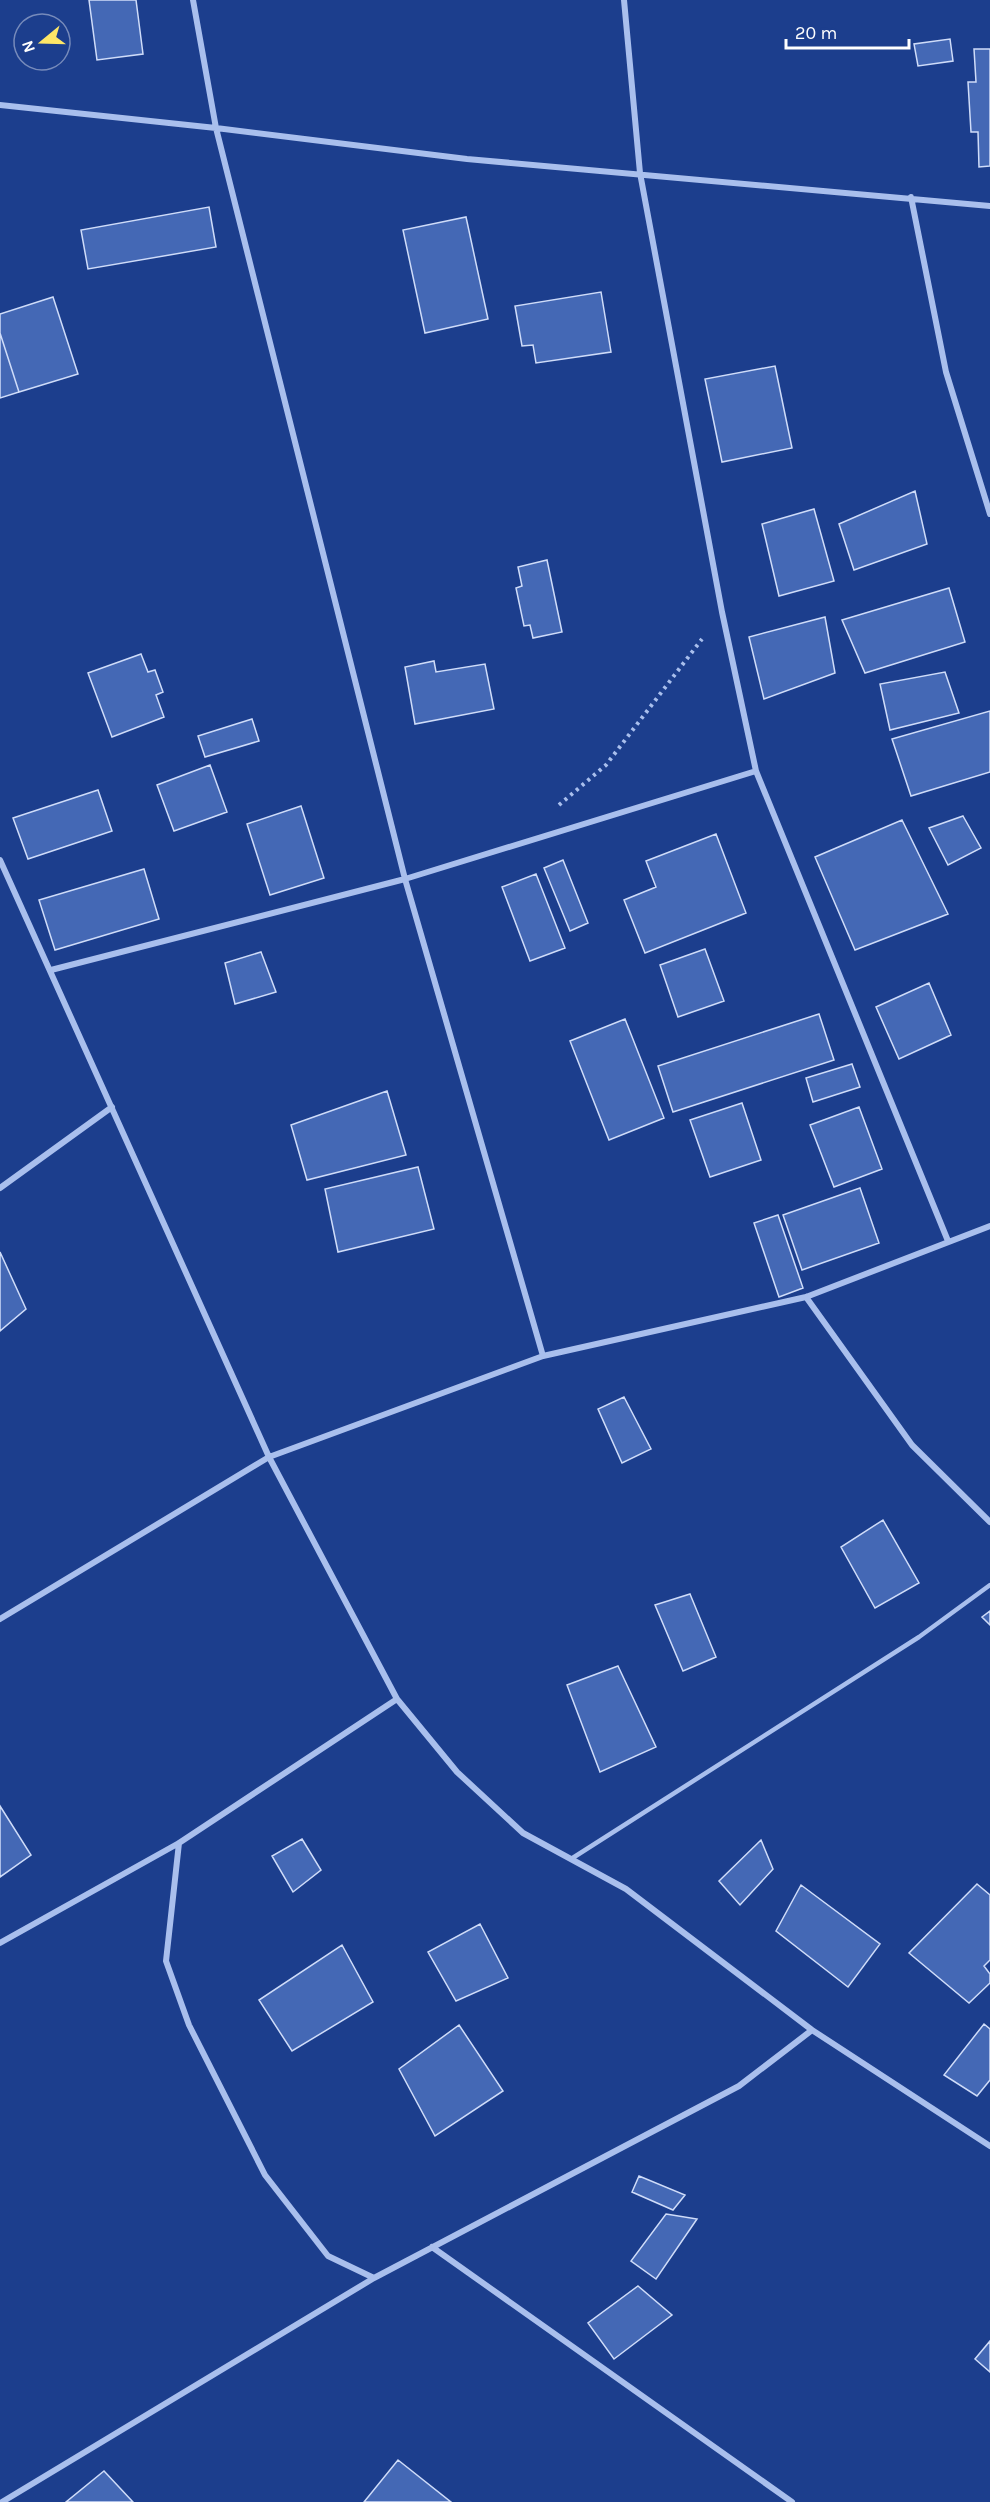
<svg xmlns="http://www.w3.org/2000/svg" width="990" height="2502" viewBox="0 0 990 2502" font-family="Karla,sans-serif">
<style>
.building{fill:#4468b5;stroke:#cfdcf9;stroke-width:1.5}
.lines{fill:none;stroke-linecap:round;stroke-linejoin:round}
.path{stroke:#a9bfed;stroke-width:4;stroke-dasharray:3 4.5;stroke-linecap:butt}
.service{stroke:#a9bfed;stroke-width:4.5}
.minor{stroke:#a9bfed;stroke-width:6}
</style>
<rect width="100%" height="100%" fill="#1c3e8d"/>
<path class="building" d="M89 0H136L143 54 97 60Z
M950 39 953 61 918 66 914 44Z
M974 49H990V166L979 167 978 132H971L968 82H976Z
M209 207 216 247 88 269 81 230Z
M466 217 488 319 425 333 403 230Z
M601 292 611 352 536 363 533 345 522 346 515 306Z
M53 297 78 374 19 392 0 333V314Z
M0 333 19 392 0 398Z
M775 366 792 448 722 462 705 379Z
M915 491 927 544 854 570 839 524Z
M814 509 834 581 779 596 762 524Z
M547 560 562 632 533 638 530 625 524 626 516 588 522 586 518 567Z
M949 588 965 642 865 673 842 620Z
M825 617 835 673 764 699 749 637Z
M141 654 148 672 155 670 163 692 156 695 164 717 112 737 88 673Z
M434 661 436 672 485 664 494 709 415 724 405 667Z
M945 672 959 713 890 730 880 684Z
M990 711V772L911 796 892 739Z
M252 719 259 741 205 757 198 736Z
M210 765 227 812 174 831 157 785Z
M98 790 112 831 28 859 13 818Z
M301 806 324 878 270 895 247 824Z
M963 816 981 848 948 865 929 828Z
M902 820 948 914 855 950 815 857Z
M716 834 746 913 645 953 624 900 656 887 646 861Z
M563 860 588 923 570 931 544 868Z
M144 869 159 919 55 950 39 900Z
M536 874 565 948 530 961 502 887Z
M705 949 724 1001 678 1017 660 965Z
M261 952 276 992 235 1004 225 963Z
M929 983 951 1035 899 1059 876 1007Z
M819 1014 834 1060 673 1112 658 1066Z
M625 1019 664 1118 609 1140 570 1041Z
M852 1064 860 1087 813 1102 806 1078Z
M387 1091 406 1155 307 1180 291 1125Z
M742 1103 761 1160 710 1177 690 1120Z
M859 1107 882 1169 834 1187 810 1125Z
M418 1167 434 1229 338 1252 325 1189Z
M860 1188 879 1243 802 1270 783 1215Z
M778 1215 803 1288 779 1297 754 1223Z
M0 1252 26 1309 0 1331Z
M624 1397 651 1449 622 1463 598 1409Z
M883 1520 919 1583 875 1608 841 1547Z
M690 1594 716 1657 683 1671 655 1605Z
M990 1611V1625L982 1617Z
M618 1666 656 1747 600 1772 567 1685Z
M0 1806 31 1855 0 1877Z
M302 1839 321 1870 293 1892 272 1856Z
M761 1840 773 1869 740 1905 719 1881Z
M977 1884 990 1895V1960L984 1966 990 1974V1983L969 2003 909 1953Z
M801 1885 880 1944 848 1987 776 1931Z
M480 1924 508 1978 456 2001 428 1952Z
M342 1945 373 2002 292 2051 259 2000Z
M984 2024 990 2029V2080L977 2096 944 2075Z
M459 2025 503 2091 435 2136 399 2069Z
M639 2176 685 2195 673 2210 632 2192Z
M666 2214 697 2219 656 2279 631 2261Z
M638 2286 672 2315 614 2359 588 2323Z
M990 2341V2372L975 2359Z
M398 2460 451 2502H364Z
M104 2471 133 2502H66Z"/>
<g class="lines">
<path class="path" d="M559 805 606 765 702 639"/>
<path class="service" d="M571 1859 919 1637 990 1585"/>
<path class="minor" d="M193 0 216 128 405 879 543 1356
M624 0 640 173 722 612 756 771 948 1241
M0 105 216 128 467 159 990 206
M911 197 946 372 990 514
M0 860 269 1457 397 1699 457 1772 523 1833 626 1889 812 2030 990 2146
M51 970 405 879 756 771
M0 1188 112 1107
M806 1297 912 1445 990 1522
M0 1619 269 1457 543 1356 806 1297 990 1226
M179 1843 166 1961 189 2025 265 2175 328 2256 374 2278
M0 1943 179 1843 397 1699
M432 2247 792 2502
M2 2502 374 2278 739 2086 812 2030"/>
</g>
<g transform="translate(42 42) rotate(251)"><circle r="28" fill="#1c3e8d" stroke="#778bbb" stroke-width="1.5"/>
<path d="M0-4.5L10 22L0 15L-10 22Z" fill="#fde667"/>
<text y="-9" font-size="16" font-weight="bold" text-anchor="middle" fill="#ffffff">N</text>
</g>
<path d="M786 39v9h123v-9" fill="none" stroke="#ffffff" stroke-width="3"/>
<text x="795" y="39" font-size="18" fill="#ffffff" stroke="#1c3e8d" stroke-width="4.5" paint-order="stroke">20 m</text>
</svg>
